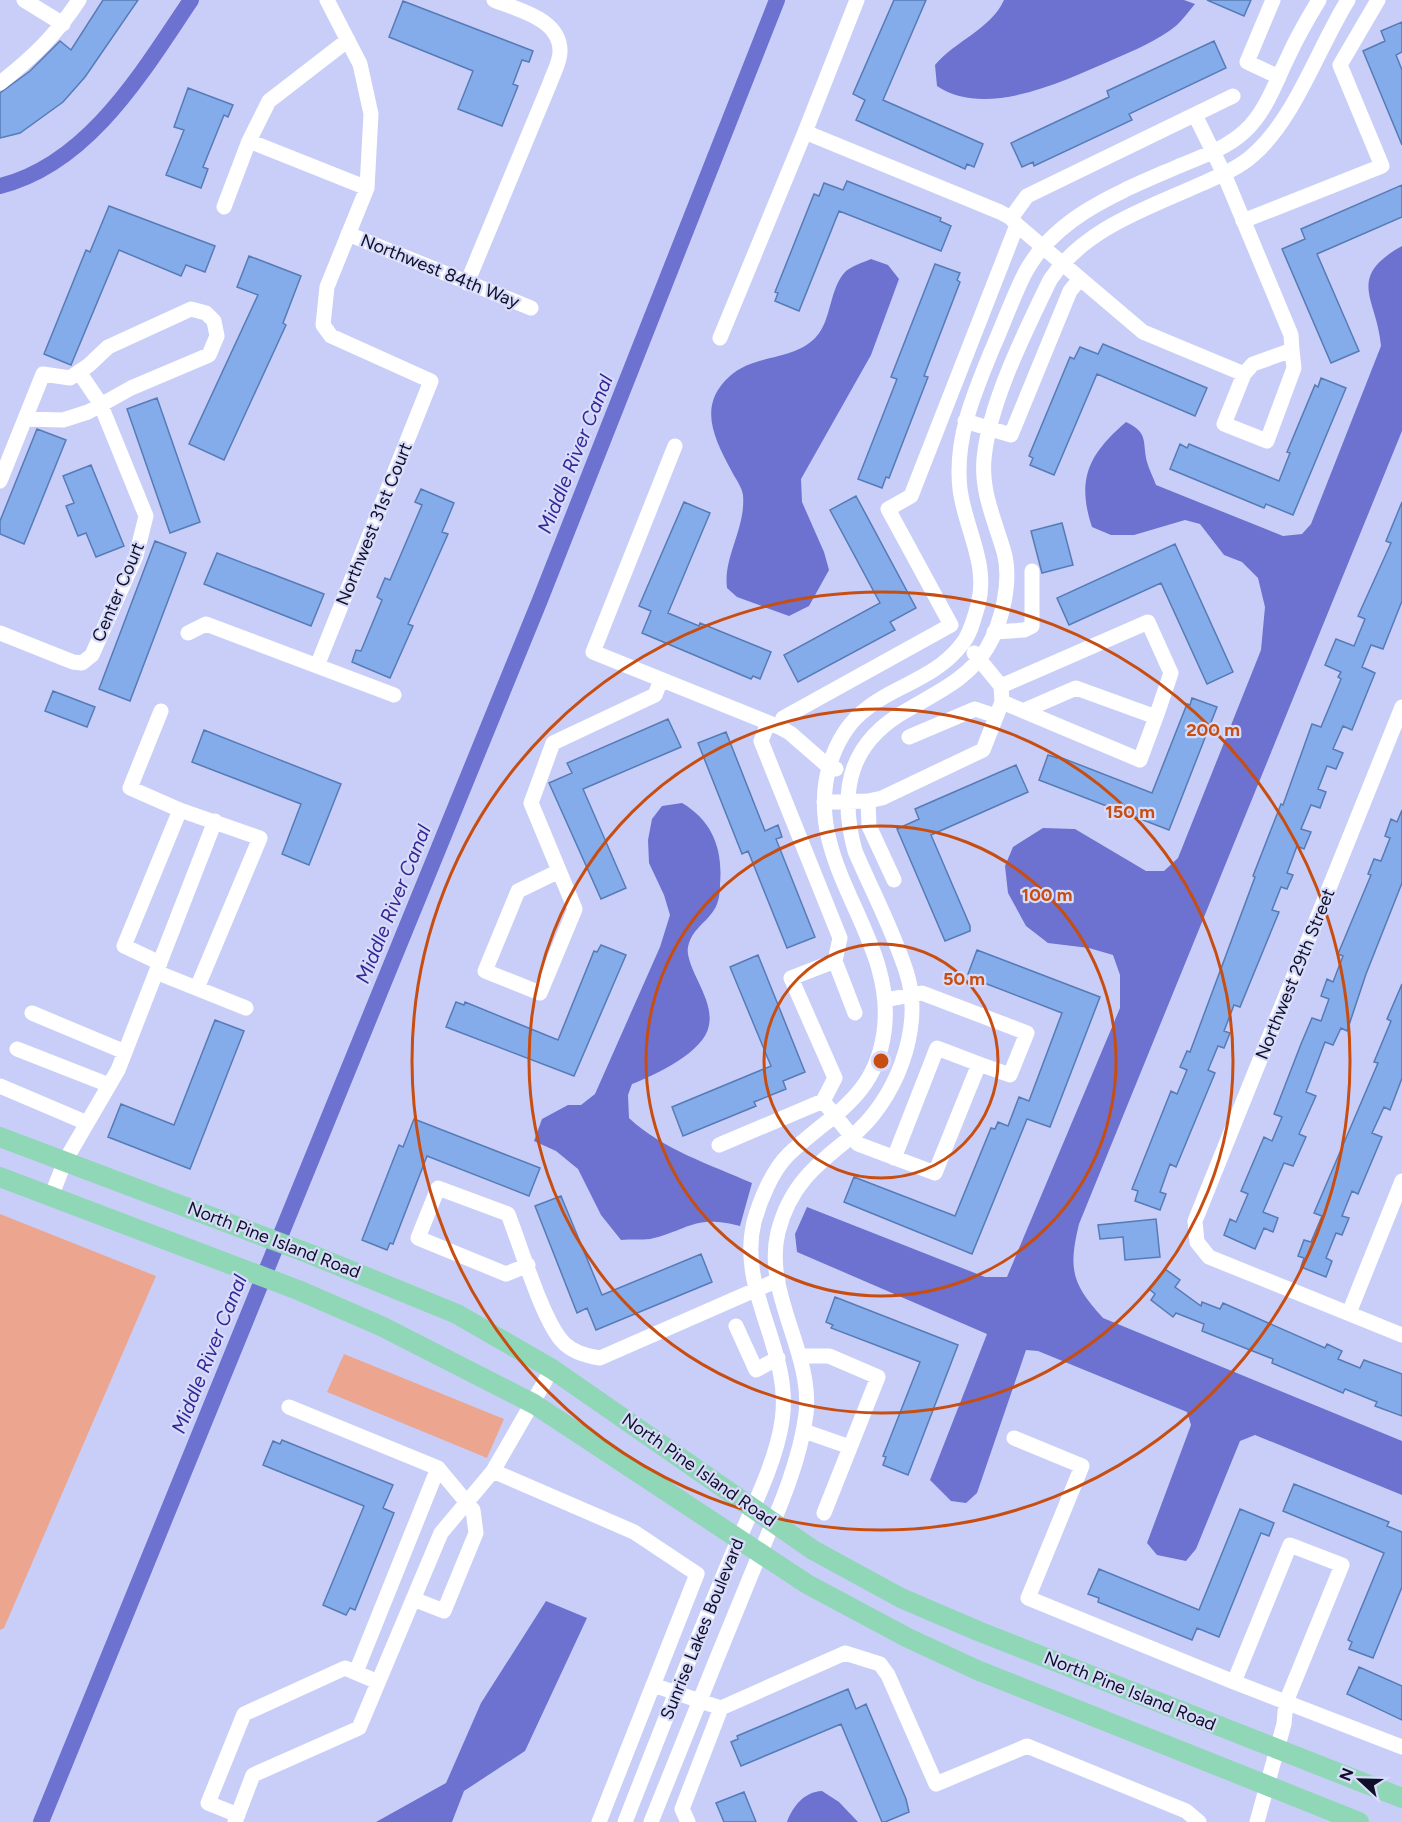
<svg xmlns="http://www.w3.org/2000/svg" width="1402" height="1822" viewBox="0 0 1402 1822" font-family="Figtree,sans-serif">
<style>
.green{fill:#eca68f}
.water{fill:#6d71cf}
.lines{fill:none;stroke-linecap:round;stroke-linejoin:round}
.canal{stroke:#6d71cf;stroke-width:16}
.building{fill:#85acea;stroke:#567bb6;stroke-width:1.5}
.minor{stroke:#fff;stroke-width:15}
.major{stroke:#8fd7b6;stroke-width:20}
.ring{fill:none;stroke:#c74e10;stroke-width:3}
.labels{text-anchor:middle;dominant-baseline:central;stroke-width:4.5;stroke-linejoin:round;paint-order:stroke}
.street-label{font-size:18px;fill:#0f0f28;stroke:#d8dcfa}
.water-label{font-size:20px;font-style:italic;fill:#342696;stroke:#d8dcfa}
.centre{fill:#c74e10;stroke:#d8dcfa;stroke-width:3}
.ring-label{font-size:18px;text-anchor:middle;font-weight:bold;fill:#c74e10;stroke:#d8dcfa;stroke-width:4.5;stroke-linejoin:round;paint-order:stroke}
</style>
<rect width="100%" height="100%" fill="#c9cef9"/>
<path class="green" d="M0 1214 156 1276 4 1628 0 1630Z
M344 1354 504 1419 487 1458 327 1392Z"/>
<path class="water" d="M1004 0H1184L1195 4C1189 11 1183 19 1177 25 1159 40 1133 51 1112 60 1064 81 986 119 937 86L935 65C955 41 991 29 1004 0Z
M1402 246V431L1079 1224C1068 1270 1072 1284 1103 1318L1402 1441V1495L1255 1435 1240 1441 1196 1549 1186 1561 1157 1555 1147 1543 1191 1425 1187 1412 1038 1351 1026 1350 977 1493 966 1503 951 1501 930 1480 987 1334 797 1252 795 1234 807 1207 985 1277H1007L1120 1008V975L1113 955 1089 948 1048 943 1026 926 1008 893 1005 866 1013 847 1043 828 1075 829 1146 871H1164L1178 858 1261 650 1265 607 1258 578 1242 562 1224 555 1200 524 1185 520 1134 535H1111L1092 527C1076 479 1089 454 1126 422 1149 433 1142 441 1147 462 1149 469 1153 477 1156 485L1283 536 1302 534 1311 524 1381 346C1377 298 1345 278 1402 246Z
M871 259 888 265 899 279 871 355 801 479 802 502 824 552 829 570 809 606 789 616 737 597 727 588C723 557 746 528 743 495 742 487 735 478 731 470 714 438 697 405 730 376 754 354 794 361 816 337 832 320 829 288 846 271 852 266 864 262 871 259Z
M682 803C713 821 723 850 720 884 720 892 719 903 714 910 705 924 692 929 688 947 686 956 694 972 698 981 704 994 712 1010 709 1025 705 1052 655 1075 632 1084L628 1095 629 1118C662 1149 711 1165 752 1183L740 1226C694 1214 689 1230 650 1239 641 1240 630 1239 621 1240L601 1215 578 1169 556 1151 534 1141 542 1119 568 1105H581L595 1094 660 947 670 915 664 895 649 863 648 840 652 819 662 806Z
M546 1601 587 1618 525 1751 464 1791 452 1822H376L446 1783 481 1703Z
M822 1791 839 1802 858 1822H787C793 1806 804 1792 822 1791Z"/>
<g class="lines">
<path class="canal" d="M0 186C89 164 143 71 191 0
M41 1822 540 600 777 0"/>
</g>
<path class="building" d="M103 0H138L85 77 63 102 20 133 0 138V93L30 71 60 41 71 50Z
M894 0H926L883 100 983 144 974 167 967 164 965 169 856 120 865 100 853 94Z
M1207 0H1251L1244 16Z
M403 1 533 51 529 62 522 60 513 84 518 86 502 126 458 109 473 71 389 37Z
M1402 22V52L1396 55 1402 70V145L1363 51 1385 41 1381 31Z
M1214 41 1226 68 1129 114 1132 120 1034 166 1033 162 1022 167 1011 143 1109 97 1107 91Z
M188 88 233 105 228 117 224 115 203 167 208 169 201 188 166 175 184 130 174 127Z
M847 181 941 218 940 221 951 226 941 251 839 211 799 311 775 301 778 293 775 292 814 194 819 196 824 183 843 190Z
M1402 185V217L1317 254 1359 351 1331 363 1282 249 1305 239 1301 229Z
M109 206 215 246 205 272 186 265 181 276 119 250 71 365 44 354 86 250 90 252Z
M249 256 301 276 283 323 286 325 224 460 189 444 258 295 237 287Z
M935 264 960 273 957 280 960 282 924 376 928 377 889 478 886 477 882 488 858 479 897 379 891 377Z
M1103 344 1207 388 1195 416 1097 374 1054 475 1030 465 1033 458 1029 456 1070 357 1074 359 1080 347 1098 354Z
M1321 378 1346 388 1293 515 1266 504 1264 508 1170 469 1180 444 1187 448 1189 444 1279 481 1290 453 1287 452 1315 385 1318 387Z
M157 398 200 522 170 533 127 409Z
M37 429 66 440 24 544 0 534V521Z
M91 465 124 546 96 557 86 533 78 536 66 506 74 503 63 476Z
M421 489 454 503 442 532 448 534 408 624 413 626 390 678 352 662 356 650 361 651 382 600 377 597 385 578 390 580 422 505 415 502Z
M856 496 916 608 890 622 895 630 798 682 784 655 880 603 830 510Z
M684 502 710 513 668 613 699 626 700 623 771 652 760 679 753 676 751 679 642 633 651 611 639 606Z
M1402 502V601L1383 649 1371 645 1362 667 1375 673 1352 730 1343 726 1333 749 1343 753 1336 769 1327 766 1318 789 1326 792 1320 808 1311 805 1301 829 1311 832 1304 849 1297 846 1287 873 1293 875 1287 889 1281 887 1272 910 1279 912 1272 929 1240 1007 1234 1005 1224 1031 1230 1033 1224 1048 1218 1046 1208 1070 1215 1073 1176 1167 1170 1164 1160 1192 1166 1194 1160 1210 1135 1201 1138 1191 1132 1189 1171 1091 1177 1094 1187 1070 1180 1067 1187 1051 1190 1052 1255 877 1253 876 1281 804 1283 805 1312 724 1321 727 1341 679 1338 677 1341 672 1325 665 1336 639 1354 646 1365 619 1358 616 1391 543 1386 541Z
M1062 523 1073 565 1042 573 1031 531Z
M155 541 186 553 130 701 99 689Z
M1175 544 1233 672 1207 684 1161 583 1069 625 1057 598Z
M217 553 324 594 311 626 204 584Z
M53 691 95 707 87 727 45 711Z
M1192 698 1217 707 1169 830 1039 780 1048 755 1057 758V756L1152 793 1187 704 1190 705Z
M668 719 681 747 583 789 626 888 601 899 549 783 572 773 567 763Z
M204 730 341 784 309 865 282 854 301 804 192 762Z
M726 732 765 831 778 825 782 837 776 839 815 937 787 948 748 851 742 854 698 743Z
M1016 765 1028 792 931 835 970 926V931L945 941 897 829 919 819 915 809Z
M1402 810V883L1366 974 1347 1031 1341 1028 1333 1045 1325 1042 1306 1092 1316 1096 1299 1134 1306 1137 1293 1166 1284 1163 1263 1212 1278 1218 1273 1232 1264 1228 1255 1249 1224 1235 1230 1219 1236 1222 1248 1194 1241 1191 1264 1137 1272 1141 1282 1117 1274 1114 1301 1044 1312 1018 1321 1021 1329 999 1321 996 1327 979 1333 982 1343 956 1338 954 1371 875 1368 874 1374 859 1381 861 1390 838 1385 836 1391 819 1397 822Z
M601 945 626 955 574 1076 446 1027 456 1002 464 1005 465 1002 558 1040 594 951 597 952Z
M977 950 1100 997 1050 1127 1027 1119 972 1254 844 1202 854 1177 955 1216 991 1128 995 1129 998 1122 1008 1126 1019 1097 1029 1101 1062 1013 974 979 975 977 968 974Z
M758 955 805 1072 783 1081 786 1089 754 1102 756 1106 683 1136 672 1107 771 1066 730 967Z
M1402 984V1078L1390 1110 1384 1107 1372 1133 1382 1137 1358 1194 1352 1191 1342 1216 1349 1218 1342 1235 1336 1233 1326 1258 1332 1261 1326 1277 1301 1267 1304 1258 1298 1256 1304 1240 1311 1242 1322 1216 1314 1213 1378 1063 1374 1062 1391 1021 1387 1019Z
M215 1020 244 1031 190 1169 108 1137 121 1104 174 1125Z
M414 1119 540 1168 529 1196 427 1156 393 1244 390 1243 387 1250 362 1240 399 1145 403 1147Z
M561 1196 602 1295 701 1254 712 1282 596 1330 587 1308 577 1313 535 1206Z
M1156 1219 1160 1257 1125 1260 1123 1237 1100 1239 1098 1225Z
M1165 1269 1180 1280 1175 1287 1201 1306 1202 1302 1220 1309 1223 1303 1325 1348 1327 1344 1342 1351 1338 1359 1360 1368 1364 1360 1402 1374V1416L1375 1406 1377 1402 1345 1389 1343 1393 1272 1363 1273 1359 1202 1331 1204 1324 1176 1313 1173 1317 1151 1300 1155 1294 1149 1289Z
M835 1297 958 1345 908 1475 883 1465 886 1457 883 1456 920 1362 831 1328 833 1325 826 1322Z
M282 1440 393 1485 383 1508 394 1513 355 1610 350 1608 346 1615 323 1605 364 1506 263 1465 273 1441 280 1444Z
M1294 1484 1389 1522 1387 1526 1402 1532V1587L1373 1658 1349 1649 1352 1642 1348 1640 1384 1553 1283 1511Z
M1240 1509 1274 1523 1269 1536 1261 1533 1219 1637 1197 1628 1192 1640 1098 1602 1099 1598 1088 1594 1099 1569 1199 1610Z
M1359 1667 1402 1686V1720L1347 1694Z
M848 1689 856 1709 866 1704 906 1799 909 1812 885 1822H882L841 1724 741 1766 731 1742 738 1739 737 1736Z
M744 1792 756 1822H724L716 1803Z"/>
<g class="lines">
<path class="minor" d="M24 0 63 24
M1273 0 1247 62 1279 77
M0 83C32 58 57 34 79 0
M1195 115 1224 174 1291 335 1292 350
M805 132 857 0
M249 141 367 188
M224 207 249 141 269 101 348 40
M1011 218 1027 196 1233 96
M1243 221 1382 166 1340 65 1378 0
M348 234 531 308
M467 283 550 83C553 74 560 62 560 52 561 19 518 10 494 0
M720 338 805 132 1000 212 1011 218 1017 225
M965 421 1011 435 1070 291 1079 280
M675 446 593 652 779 727 790 733 829 767 836 769
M0 481 43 374 70 378 89 365 108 347 191 309 206 313 214 321 217 336 209 355 131 388 88 412 63 420 25 419
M994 632 1024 630 1032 626V571
M0 633 73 662 82 663 92 655 136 556 146 516 100 403 79 372
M188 633 206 624 394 695
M317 666 431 381 331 336 323 325 327 287 367 188 371 114 360 64 327 0
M1001 686 1148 622 1171 673 1156 717
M1002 702 1140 760 1156 717 1076 688 1023 711
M1402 707 1195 1221 1197 1242 1209 1257 1402 1335
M161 711 130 788 180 810
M768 723 761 741 840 938 835 961 791 978 835 1078 823 1101
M779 727 783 718 951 625 888 509 911 496 1017 225 1143 332 1244 374 1224 424 1267 441 1294 368 1292 350 1253 364 1244 374
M909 737 975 709 996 716
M868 801 882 798 983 750 1002 702 1001 686 974 653
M824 802 868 801 869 826 894 880
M559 871 518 891 485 971 540 993 575 909 531 803 553 743 655 695 661 680
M835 961 855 1013
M160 963 124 946 180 810 260 838 197 988
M156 972 246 1008
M885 1000 922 993 1027 1033 1010 1075 979 1064
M32 1013 125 1052
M17 1049 109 1085
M0 1086 87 1123
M719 1145 823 1101 858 1144 935 1173 979 1064 937 1048 894 1158
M51 1197 65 1161 118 1070 215 821
M528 1265 506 1274 418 1238 438 1188 508 1214C520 1244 543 1322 563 1342 572 1352 587 1356 600 1358L778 1280
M1349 1313 1402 1181
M736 1326 756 1370 778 1358
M800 1356H829L878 1377 824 1513
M289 1407 438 1468 356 1672
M804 1431 850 1447
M1014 1438 1082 1466 1028 1598 1234 1682
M493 1471 634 1532 697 1574 599 1822
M413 1599 444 1611 476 1533 473 1510 438 1468
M653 1685 721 1708 682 1809 688 1822
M721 1708 845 1653 880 1664 888 1675 936 1784 1027 1746 1186 1811 1199 1822
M238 1815 208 1803 244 1714 345 1668 378 1682
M235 1822 253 1775 359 1728 441 1533 493 1471 552 1369
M625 1822C659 1735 693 1648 729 1562 747 1518 775 1468 782 1421 793 1351 737 1292 754 1222 760 1200 772 1171 788 1155 830 1114 875 1099 884 1032 898 935 800 864 830 764 854 684 922 696 962 644 971 633 974 618 978 605 989 564 965 529 960 489 954 438 975 391 994 345 1004 322 1013 297 1024 275 1054 216 1122 191 1179 166 1201 157 1227 148 1245 131 1266 112 1276 81 1288 57 1297 37 1308 18 1319 0
M651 1822C684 1740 717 1657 751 1575 772 1524 799 1469 806 1414 813 1352 763 1294 778 1232 790 1185 816 1165 851 1137 895 1102 924 1029 907 974 894 932 872 891 855 851 838 789 850 741 909 709 938 692 969 678 987 648 1002 623 1012 581 1004 552 995 521 981 492 984 459 989 403 1025 332 1050 280 1085 228 1146 209 1201 184 1219 176 1239 168 1253 155 1295 119 1318 48 1348 0
M1257 1822 1284 1724 1286 1702 1342 1565 1290 1545 1234 1682 1402 1747"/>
<path class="major" d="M0 1137 310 1254 457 1314 552 1369 813 1550 901 1598 978 1631 1402 1798
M0 1177 298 1290 381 1326 534 1404 807 1584 908 1638 977 1670 1359 1822"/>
</g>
<g class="ring">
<circle cx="881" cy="1061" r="117"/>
<circle cx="881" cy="1061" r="235"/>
<circle cx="881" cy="1061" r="352"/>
<circle cx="881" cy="1061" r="469"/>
</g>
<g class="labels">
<g class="street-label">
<text transform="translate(440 271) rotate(22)">Northwest 84th Way</text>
<text transform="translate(374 524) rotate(-68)">Northwest 31st Court</text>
<text transform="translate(118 592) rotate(-67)">Center Court</text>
<text transform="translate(1295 974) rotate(-68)">Northwest 29th Street</text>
<text transform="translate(274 1240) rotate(21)">North Pine Island Road</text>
<text transform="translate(699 1470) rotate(35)">North Pine Island Road</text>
<text transform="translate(702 1629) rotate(-68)">Sunrise Lakes Boulevard</text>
<text transform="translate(1130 1691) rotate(22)">North Pine Island Road</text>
</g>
<g class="water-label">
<text transform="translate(575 454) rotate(-68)">Middle River Canal</text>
<text transform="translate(393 904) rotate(-68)">Middle River Canal</text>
<text transform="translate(209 1354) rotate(-68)">Middle River Canal</text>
</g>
</g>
<circle cx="881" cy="1061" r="9" class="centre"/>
<g class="ring-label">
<text x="1213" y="736">200 m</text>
<text x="1130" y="818">150 m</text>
<text x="1047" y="901">100 m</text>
<text x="964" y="985">50 m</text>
</g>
<g transform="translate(1360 1780) rotate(292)" stroke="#d8dcfa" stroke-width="4.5" paint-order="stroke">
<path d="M0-4.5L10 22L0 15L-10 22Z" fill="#0f0f28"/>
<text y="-9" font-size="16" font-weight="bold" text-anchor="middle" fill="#0f0f28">N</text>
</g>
</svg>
